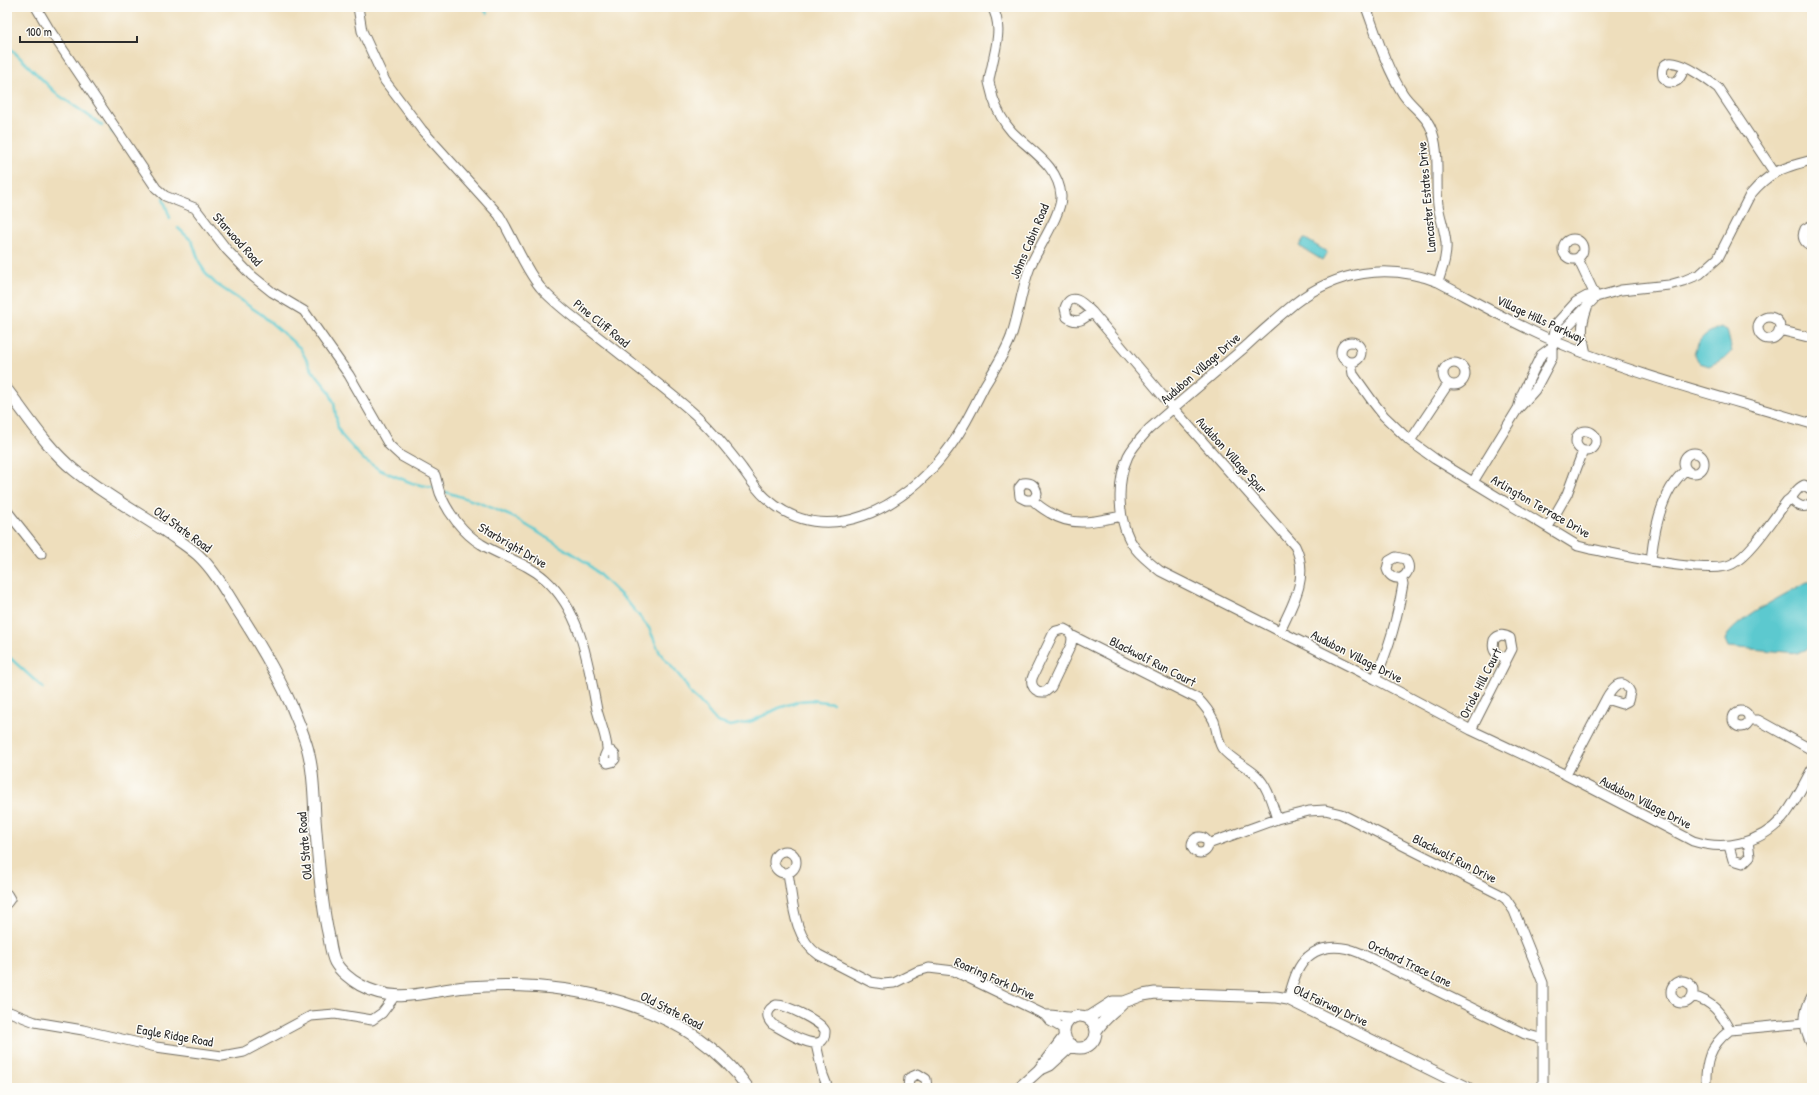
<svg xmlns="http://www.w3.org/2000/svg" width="1819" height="1095" viewBox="0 0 1819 1095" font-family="'Patrick Hand',sans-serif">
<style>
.water{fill:#5cc9cf;stroke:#447a7d}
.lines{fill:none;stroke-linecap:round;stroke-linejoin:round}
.stream{stroke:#5cc9cf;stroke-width:2.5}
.minor-casing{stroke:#6f6a5e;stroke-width:11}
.tertiary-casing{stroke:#6f6a5e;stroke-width:13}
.minor{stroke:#fff;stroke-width:9}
.tertiary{stroke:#fff;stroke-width:11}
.labels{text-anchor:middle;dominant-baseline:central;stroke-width:3;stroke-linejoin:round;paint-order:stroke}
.street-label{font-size:13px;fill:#2b2b2b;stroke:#fdfcf7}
</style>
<rect width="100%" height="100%" fill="#fdfcf7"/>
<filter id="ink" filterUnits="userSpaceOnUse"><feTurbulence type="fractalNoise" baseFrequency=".025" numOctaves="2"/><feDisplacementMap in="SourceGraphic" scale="8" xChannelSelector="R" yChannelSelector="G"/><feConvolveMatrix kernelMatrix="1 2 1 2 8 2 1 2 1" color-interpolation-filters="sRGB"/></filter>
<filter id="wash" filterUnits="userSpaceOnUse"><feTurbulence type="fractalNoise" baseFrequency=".012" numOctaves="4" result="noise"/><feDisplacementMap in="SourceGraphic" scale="16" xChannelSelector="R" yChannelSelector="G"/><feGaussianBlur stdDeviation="0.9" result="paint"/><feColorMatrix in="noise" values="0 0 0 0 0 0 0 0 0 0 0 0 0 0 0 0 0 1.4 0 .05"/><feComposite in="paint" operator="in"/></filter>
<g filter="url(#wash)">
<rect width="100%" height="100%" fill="#eedebc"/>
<path class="water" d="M1304 238 1327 252 1322 260 1299 246Z
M1721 327 1727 330 1732 351 1725 358 1709 366 1700 363 1694 355C1699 337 1704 334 1721 327Z
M1807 582H1812V641L1807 649 1798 653 1728 647 1725 640C1731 621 1788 593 1807 582Z"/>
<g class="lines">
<path class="stream" d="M482 7 487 13
M7 45 57 94 102 125
M111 131 116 134
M163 198 170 218
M178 228 192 241 200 264 207 275 216 284 261 314 300 348 312 370 329 391 334 403 338 428 343 437 363 459 380 470 412 483 435 488
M446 492 480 503 515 518 587 563 626 600 649 628 660 653 682 679 692 695 699 701 717 722 731 726 752 721 779 708 800 701 811 700 833 703
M7 655 43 688"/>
</g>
</g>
<g filter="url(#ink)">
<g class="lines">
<defs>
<path id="minor" d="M36 7 49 29 156 188 165 196 195 208 227 250 251 275 272 292 304 311 349 375 389 445 401 456 435 475C437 481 438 487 440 493 447 512 464 534 481 544 502 557 527 563 545 579 582 612 588 664 597 710 600 722 606 735 607 748 608 752 604 754 604 759L608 763 612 762 615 759V755L611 751 607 752
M358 7 362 31 385 81 422 130 499 215C514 239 523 266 540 287 552 301 567 312 582 324 618 353 655 380 690 410 710 427 726 447 742 468 749 478 756 489 766 498 826 552 905 507 946 452 962 432 973 408 985 385 994 370 1005 353 1011 337 1019 314 1021 290 1030 267 1037 249 1062 214 1061 196 1059 166 1031 151 1012 132 1004 123 997 110 993 98 992 93 990 87 989 82 989 77 991 71 992 66 996 46 1003 26 992 7
M1366 7C1377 37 1386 67 1403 94 1410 105 1425 115 1430 126 1441 149 1435 180 1438 205 1440 218 1445 230 1446 243 1447 257 1442 269 1438 282
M1685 67C1681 76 1679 84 1668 82L1663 77C1662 72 1662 68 1665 65 1675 55 1709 81 1718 88L1774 172
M1812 225 1805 229C1801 237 1804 243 1812 246
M1563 249a10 10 0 1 1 20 0a10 10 0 1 1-20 0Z
M1092 312C1084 319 1077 325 1067 317L1065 308C1071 290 1084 304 1092 312L1173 408 1295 546C1310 576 1293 604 1280 631
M1758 328a11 11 0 1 1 22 0a11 11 0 1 1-22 0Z
M1779 330 1812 338
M1553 341 1596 297 1621 290 1669 285 1683 281 1700 274 1718 258 1750 195C1770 171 1782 168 1812 160
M1341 352a10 10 0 1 1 20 0a10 10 0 1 1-20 0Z
M1586 354C1582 335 1580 327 1587 308
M1351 362 1353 374 1373 402 1384 416 1410 441 1435 459 1578 546 1590 549C1618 554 1710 576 1732 564 1751 554 1773 519 1787 501 1794 497 1795 489 1804 485L1812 490
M1443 374a11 11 0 1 1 22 0a11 11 0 1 1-22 0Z
M1518 409 1522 394 1541 355 1552 347
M1812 424C1726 398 1637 376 1554 341 1514 324 1476 302 1438 282 1388 263 1336 271 1294 304 1277 318 1260 333 1244 348 1212 375 1180 402 1149 429 1141 438 1133 446 1128 456 1116 483 1117 524 1135 548 1142 557 1151 564 1160 571L1375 679 1471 730 1566 775 1693 841C1724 851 1759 844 1782 819 1794 805 1803 785 1812 769
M1576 441a10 10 0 1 1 20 0a10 10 0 1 1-20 0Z
M1410 441 1448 384
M1684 463a10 10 0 1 1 20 0a10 10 0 1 1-20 0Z
M1473 482 1517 410 1535 390 1552 358V347L1556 324 1576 302 1587 296 1596 297 1578 259
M1791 499C1798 506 1804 510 1812 502
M1033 500H1026L1020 497 1019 488 1023 483C1031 482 1036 485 1037 494L1033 500C1038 506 1043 509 1050 513 1074 528 1096 521 1122 516
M7 511 41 554
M1548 527 1567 494 1583 451
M1651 560C1654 531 1662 489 1686 470
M1064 629C1072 632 1073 637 1071 645L1051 687 1045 692C1035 693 1029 685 1033 676L1053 634 1056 631Z
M1071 635 1198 699C1204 705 1210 713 1214 721 1217 730 1217 739 1222 748 1231 760 1245 765 1256 775 1268 786 1272 804 1277 819
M1375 679C1390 646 1397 619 1403 584L1401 578C1409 574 1411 566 1405 559L1396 557 1389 561 1387 569C1389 576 1394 579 1401 578
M1733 719a8 8 0 1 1 16 0a8 8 0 1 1-16 0Z
M1749 720H1758L1812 750
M1471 730 1512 649 1510 638C1504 634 1498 634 1494 640 1491 652 1497 655 1507 658
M1566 775 1606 699C1611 690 1622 674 1630 692L1628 701 1622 704 1606 699
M1192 845a8 8 0 1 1 16 0a8 8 0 1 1-16 0Z
M1208 844 1277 819 1309 811 1325 810 1341 814 1499 894 1506 899 1514 911 1543 983V1088
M1729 846 1733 860 1743 863 1750 856 1748 841
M774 862a11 11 0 1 1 22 0a11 11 0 1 1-22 0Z
M788 873C793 901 793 938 819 955L871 982 883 984 894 983 918 971 929 968 954 971 1045 1015 1050 1021 1064 1029
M7 894 10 899 7 903
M1671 992a11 11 0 1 1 22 0a11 11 0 1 1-22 0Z
M1692 996C1712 1001 1721 1013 1730 1030
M1812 996C1803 1012 1802 1028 1812 1045
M1288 999C1291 990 1293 981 1297 972 1309 946 1335 942 1360 953L1525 1034 1543 1039
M776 1005C785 1004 822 1022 825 1031 826 1059 783 1030 772 1024 765 1017 767 1009 776 1005Z
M7 1011 35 1022 83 1030 156 1047 222 1056 244 1052 311 1016 335 1014 372 1020 382 1013 394 997
M1045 1015C1055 1014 1063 1018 1074 1017
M816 1044 823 1075 828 1088
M908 1088 909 1078 918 1074 926 1079 927 1088
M1706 1088C1705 1063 1709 1046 1730 1030L1805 1023"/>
<path id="tertiary" d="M7 390C28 417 47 448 74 470 102 493 135 511 165 531 176 539 188 546 198 555 213 569 224 588 235 606 256 638 276 671 292 707 298 722 306 739 309 755 314 776 314 798 315 819 318 855 320 892 327 928 330 939 330 952 335 962 340 971 351 980 360 985 398 1006 428 990 467 987 566 979 688 1002 748 1088
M1064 1032a16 16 0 1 1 32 0a16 16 0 1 1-32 0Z
M1088 1018 1113 1002H1124L1143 995 1155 993 1276 997 1288 999 1300 1005 1468 1088
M1096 1031C1105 1017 1114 1013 1124 1002
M1041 1069 1050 1065 1072 1045
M1019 1088 1039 1070 1065 1036"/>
</defs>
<use href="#minor" class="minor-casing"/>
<use href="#tertiary" class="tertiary-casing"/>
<use href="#minor" class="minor"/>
<use href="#tertiary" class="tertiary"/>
</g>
</g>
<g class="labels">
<g class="street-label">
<text transform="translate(1426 197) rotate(-95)">Lancaster Estates Drive</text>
<text transform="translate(238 239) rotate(48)">Starwood Road</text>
<text transform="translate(1029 241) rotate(-67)">Johns Cabin Road</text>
<text transform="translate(1541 319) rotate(25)">Village Hills Parkway</text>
<text transform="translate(602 323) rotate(39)">Pine Cliff Road</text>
<text transform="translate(1200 368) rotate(-41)">Audubon Village Drive</text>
<text transform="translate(1232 455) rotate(48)">Audubon Village Spur</text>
<text transform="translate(1541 506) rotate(30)">Arlington Terrace Drive</text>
<text transform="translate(183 529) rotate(36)">Old State Road</text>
<text transform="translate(513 545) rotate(30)">Starbright Drive</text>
<text transform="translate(1357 656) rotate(27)">Audubon Village Drive</text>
<text transform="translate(1153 661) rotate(27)">Blackwolf Run Court</text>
<text transform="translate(1480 683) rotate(-63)">Oriole Hill Court</text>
<text transform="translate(1646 802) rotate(27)">Audubon Village Drive</text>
<text transform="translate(304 846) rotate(-95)">Old State Road</text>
<text transform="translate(1455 858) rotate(27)">Blackwolf Run Drive</text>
<text transform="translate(1410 963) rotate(26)">Orchard Trace Lane</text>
<text transform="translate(995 978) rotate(24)">Roaring Fork Drive</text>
<text transform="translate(1331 1005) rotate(25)">Old Fairway Drive</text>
<text transform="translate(672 1010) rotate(27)">Old State Road</text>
<text transform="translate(175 1035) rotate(10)">Eagle Ridge Road</text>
</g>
</g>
<rect width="1819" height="1095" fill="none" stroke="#fdfcf7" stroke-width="24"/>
<path d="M20 36v6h117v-6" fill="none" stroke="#2b2b2b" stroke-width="2"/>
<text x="26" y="36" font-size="12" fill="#2b2b2b" stroke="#fdfcf7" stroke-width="3" paint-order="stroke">100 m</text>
</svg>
